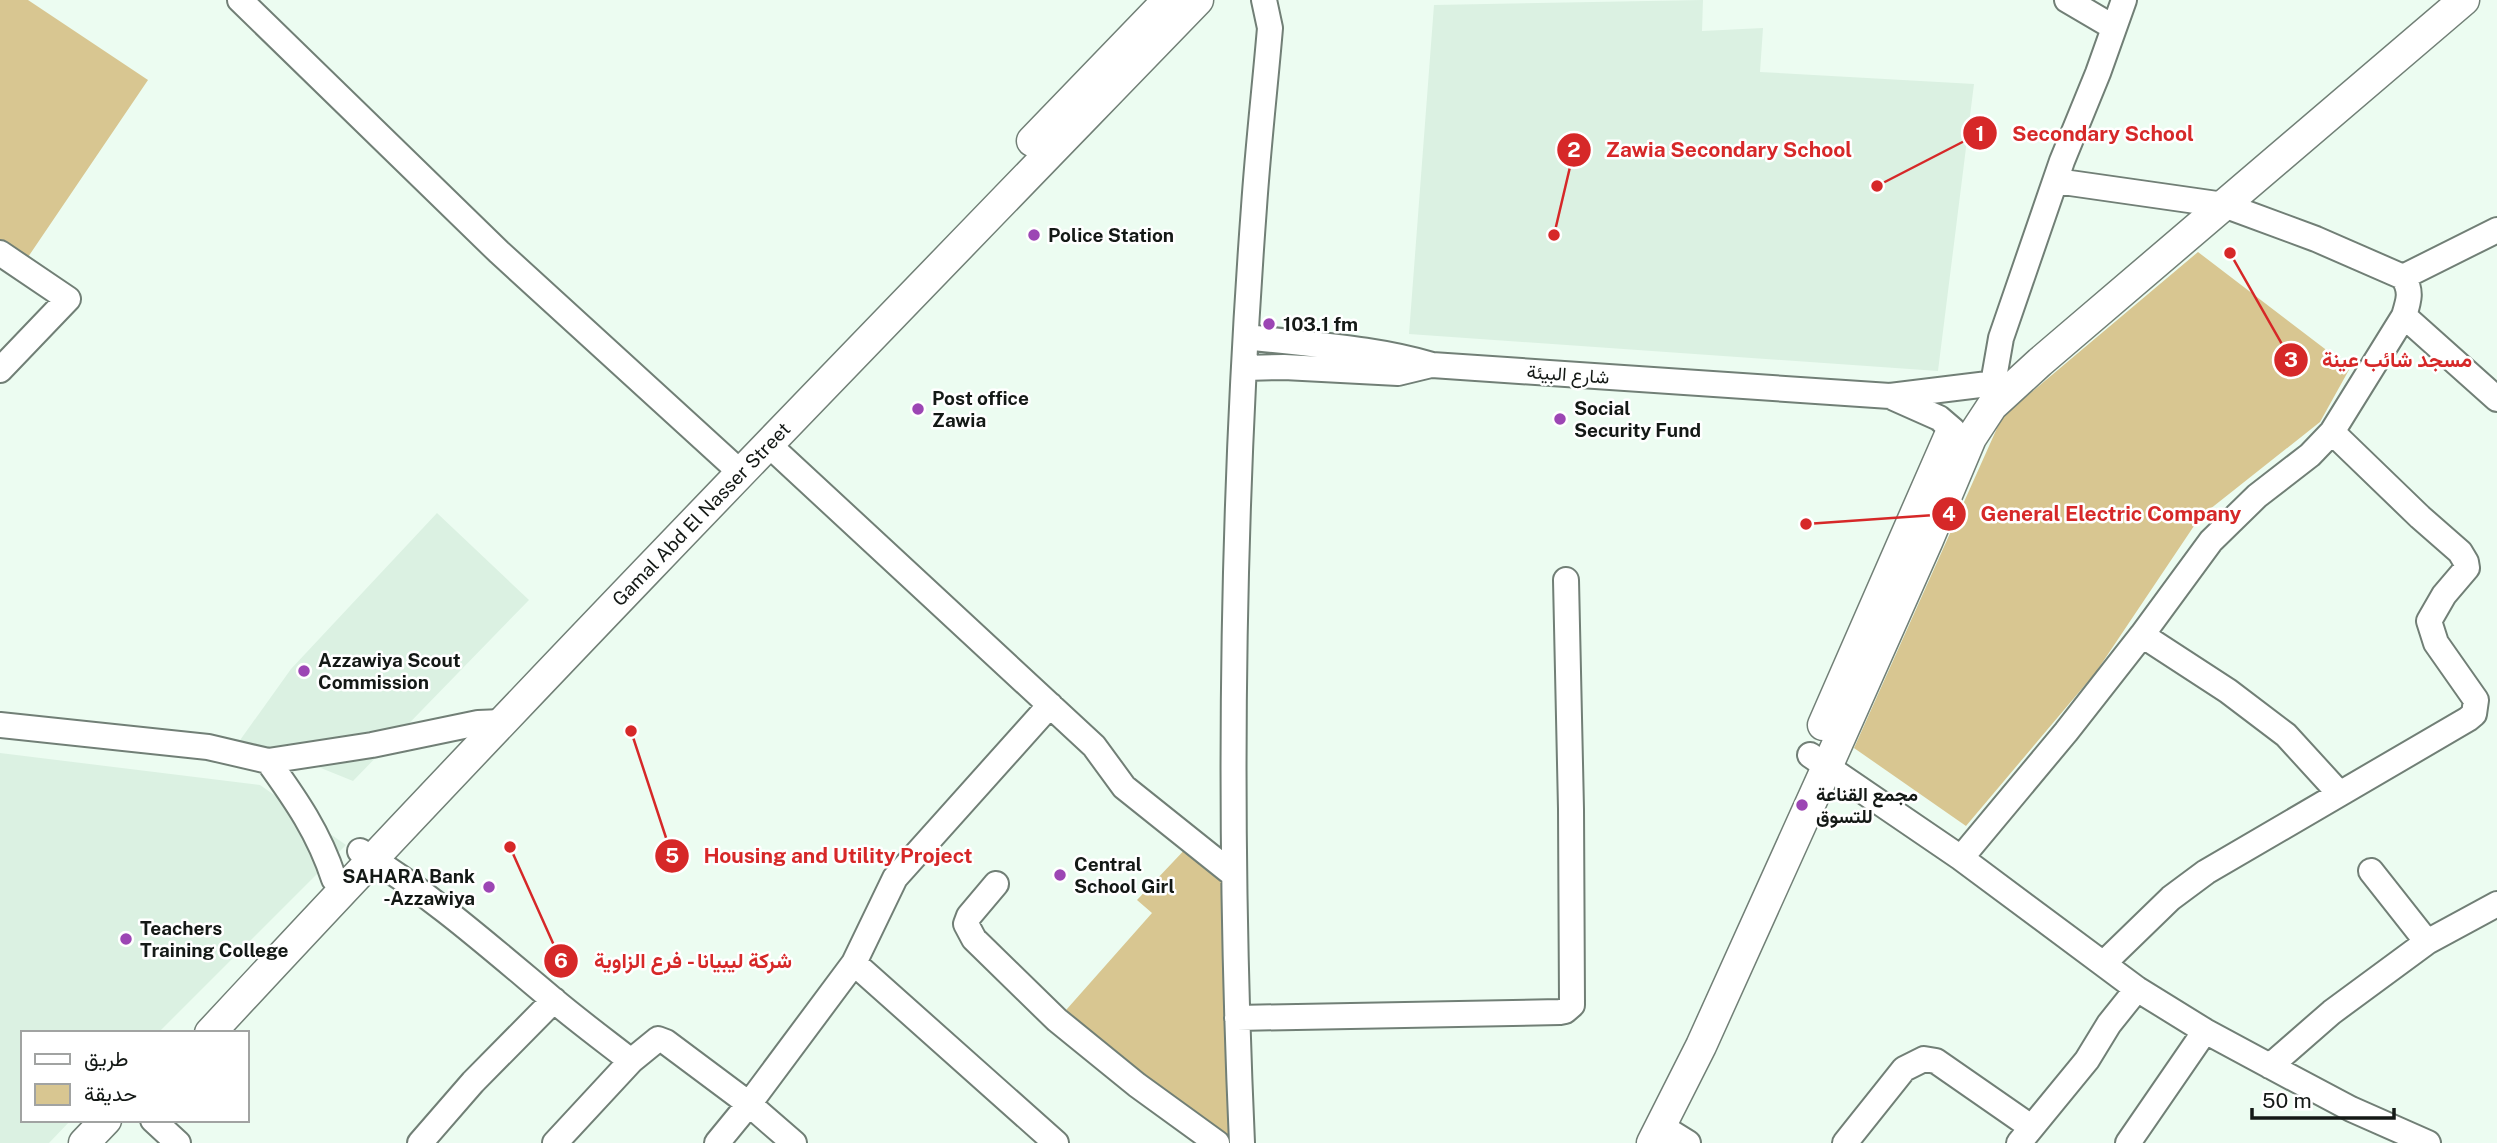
<svg xmlns="http://www.w3.org/2000/svg" width="2497" height="1143" viewBox="0 0 2497 1143" font-family="'Public Sans',Vazirmatn,sans-serif">
<style>
.built{fill:#dbf1e2}
.green{fill:#d8c691}
.lines{fill:none;stroke-linecap:round;stroke-linejoin:round}
.minor-casing{stroke:#717f76;stroke-width:28}
.major-casing{stroke:#717f76;stroke-width:33}
.minor{stroke:#fff;stroke-width:24}
.major{stroke:#fff;stroke-width:30}
.poi-dot{fill:#9c46b4;stroke:#fff;stroke-width:2.5}
.labels{text-anchor:middle;dominant-baseline:central;stroke-width:5;stroke-linejoin:round;paint-order:stroke}
.poi-label{font-size:19px;font-weight:bold;fill:#141916;stroke:#fff;text-anchor:start}
.street-label{font-size:19px;fill:#141916;stroke:#fff}
.leader{fill:none;stroke:#d62828;stroke-width:2.5}
.callout-dot{fill:#d62828;stroke:#fff;stroke-width:2.5}
.mark-label{font-size:21px;text-anchor:middle;font-weight:bold;fill:#fff}
.callout-label{font-size:21px;text-anchor:middle;font-weight:bold;fill:#d62828;stroke:#fff;stroke-width:5;stroke-linejoin:round;paint-order:stroke}
</style>
<rect width="100%" height="100%" fill="#ecfcf1"/>
<path class="built" d="M1703 0 1702 31 1763 28 1760 72 1974 84 1938 371 1409 334 1434 5Z
M437 513 529 600 353 781 269 747 238 743 291 669Z
M0 753 260 785 346 845 158 1033H23V1120H71L49 1143H0Z"/>
<path class="green" d="M0 0H28L148 80 24 263 0 247Z
M2198 252 2350 368 2320 422 2200 517 2096 672 1966 826 1854 748 2002 417Z
M1191 843 1232 876 1242 1143H1218L1059 1018 1152 913 1137 900Z"/>
<g class="lines">
<defs>
<path id="minor" d="M240 0 499 252 740 472
M2067 0 2113 27
M0 253 68 299 0 370
M2403 277 2497 230
M2404 316 2497 399
M1247 337C1309 345 1372 347 1432 365L1890 396 1988 384
M1245 368 1284 367 1398 373 1431 365
M1994 378 2001 338 2062 161 2098 73 2124 0
M1894 398 1939 418 1953 430
M768 444 1094 746 1124 787 1234 875
M2142 635 2228 691 2286 735 2339 793
M0 725 208 747 268 761 372 745 478 723 502 722
M1810 755 1961 858 2137 989 2205 1031 2270 1066 2351 1109 2428 1143
M268 761C296 800 319 833 334 879
M360 851C429 893 489 946 551 998 577 1020 604 1040 631 1061
M1961 858 2066 732 2142 635 2211 541 2257 496 2310 455 2332 432 2404 316C2409 300 2412 291 2403 277L2316 239 2224 205 2056 181
M2371 871 2427 942
M996 884 969 916 966 924 974 939 1057 1020 1137 1085 1217 1143
M854 963 1056 1143
M2104 963 2171 898 2206 872 2468 719 2474 714 2476 700 2436 643 2429 621 2444 595 2467 568 2466 562 2460 552 2420 517 2332 432
M1237 1018 1560 1012 1565 1011 1572 1005 1571 809 1566 580
M2270 1066 2332 1012 2427 942 2497 904
M153 1120 178 1143
M1659 1125 1688 1143
M420 1143 473 1082 554 1000
M555 1143 631 1061 658 1039 666 1042 749 1104 794 1143
M717 1143 749 1104 854 963 895 878 1050 705
M1242 1143C1228 831 1231 518 1254 207 1258 147 1265 87 1270 28L1264 0
M1845 1143 1904 1069 1924 1059 1936 1061 2031 1127
M2019 1143 2087 1060 2109 1024 2137 989
M2128 1143 2205 1031"/>
<path id="major" d="M1032 141 1168 0
M1823 725 1949 437
M210 1033C534 684 866 343 1198 0
M84 1143 106 1120
M1652 1143 1701 1046 1827 767 1928 540 1971 438 1992 406 2040 362 2464 0"/>
</defs>
<use href="#minor" class="minor-casing"/>
<use href="#major" class="major-casing"/>
<use href="#minor" class="minor"/>
<use href="#major" class="major"/>
</g>
<g class="poi-dot">
<circle cx="1034" cy="235" r="7"/>
<circle cx="1269" cy="324" r="7"/>
<circle cx="918" cy="409" r="7"/>
<circle cx="1560" cy="419" r="7"/>
<circle cx="304" cy="671" r="7"/>
<circle cx="1802" cy="805" r="7"/>
<circle cx="1060" cy="875" r="7"/>
<circle cx="489" cy="887" r="7"/>
<circle cx="126" cy="939" r="7"/>
</g>
<g class="labels">
<g class="poi-label">
<text x="1048" y="235">Police Station</text>
<text x="1283" y="324">103.1 fm</text>
<text x="932" y="398">Post office<tspan x="932" dy="22">Zawia</tspan></text>
<text x="1574" y="408">Social<tspan x="1574" dy="22">Security Fund</tspan></text>
<text x="318" y="660">Azzawiya Scout<tspan x="318" dy="22">Commission</tspan></text>
<text x="1816" y="794">مجمع القناعة<tspan x="1816" dy="22">للتسوق</tspan></text>
<text x="1074" y="864">Central<tspan x="1074" dy="22">School Girl</tspan></text>
<text x="475" y="876" text-anchor="end">SAHARA Bank<tspan x="475" dy="22">-Azzawiya</tspan></text>
<text x="140" y="928">Teachers<tspan x="140" dy="22">Training College</tspan></text>
</g>
<g class="street-label">
<text transform="translate(1568 374) rotate(4)">شارع البيئة</text>
<text transform="translate(701 514) rotate(-46)">Gamal Abd El Nasser Street</text>
</g>
</g>
<path class="leader" d="M1877 186L1980 133M1554 235L1574 150M2230 253L2291 360M1806 524L1949 514M631 731L672 856M510 847L561 961"/>
<g class="callout-dot">
<circle cx="1877" cy="186" r="7"/>
<circle cx="1554" cy="235" r="7"/>
<circle cx="2230" cy="253" r="7"/>
<circle cx="1806" cy="524" r="7"/>
<circle cx="631" cy="731" r="7"/>
<circle cx="510" cy="847" r="7"/>
<circle cx="1980" cy="133" r="18"/>
<circle cx="1574" cy="150" r="18"/>
<circle cx="2291" cy="360" r="18"/>
<circle cx="1949" cy="514" r="18"/>
<circle cx="672" cy="856" r="18"/>
<circle cx="561" cy="961" r="18"/>
</g>
<g class="mark-label">
<text x="1980" y="141">1</text>
<text x="1574" y="157">2</text>
<text x="2291" y="367">3</text>
<text x="1949" y="521">4</text>
<text x="672" y="863">5</text>
<text x="561" y="968">6</text>
</g>
<g class="callout-label">
<text x="2103" y="141">Secondary School</text>
<text x="1729" y="157">Zawia Secondary School</text>
<text x="2397" y="367">مسجد شائب عينة</text>
<text x="2111" y="521">General Electric Company</text>
<text x="838" y="863">Housing and Utility Project</text>
<text x="693" y="968">شركة ليبيانا - فرع الزاوية</text>
</g>
<rect x="21" y="1031" width="228" height="91" fill="#ffffff" stroke="#a1a3a2" stroke-width="2"/>
<rect x="35" y="1054" width="35" height="10" fill="#ffffff" stroke="#a1a3a2" stroke-width="2"/>
<text x="84" y="1066" font-size="21" fill="#141916">طريق</text>
<rect x="35" y="1084" width="35" height="21" fill="#d8c691" stroke="#a1a3a2" stroke-width="2"/>
<text x="84" y="1101" font-size="21" fill="#141916">حديقة</text>
<path d="M2252 1108v10h142v-10" fill="none" stroke="#141916" stroke-width="3.5"/>
<text x="2262" y="1108" font-size="21" fill="#141916" stroke="#ffffff" stroke-width="5" paint-order="stroke">50 m</text>
</svg>
